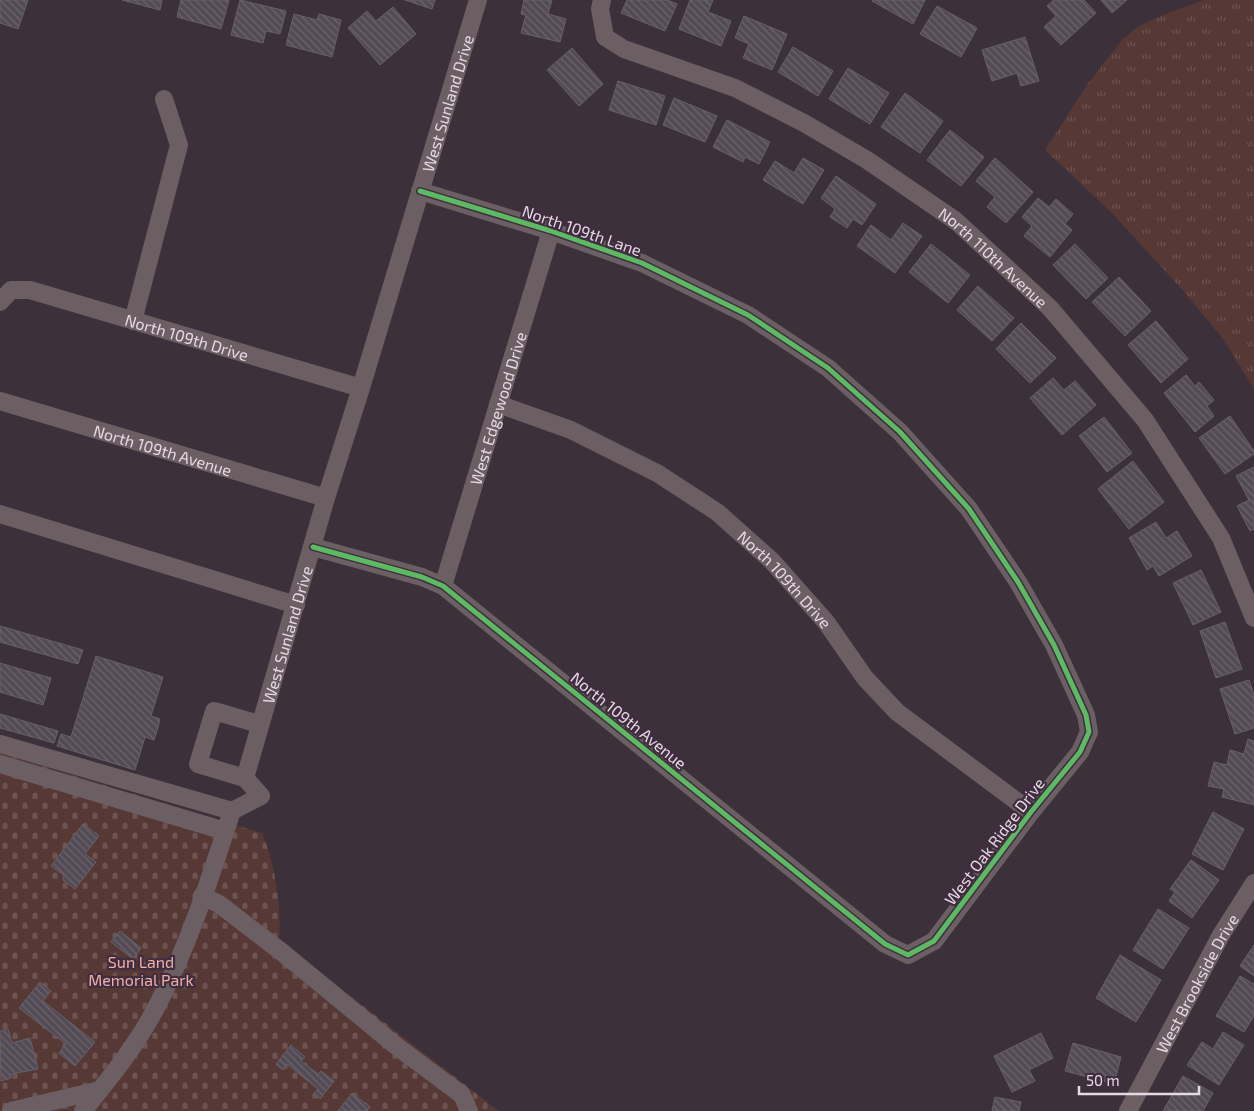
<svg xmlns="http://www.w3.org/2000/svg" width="1254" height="1111" viewBox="0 0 1254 1111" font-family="'Exo 2',sans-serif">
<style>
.grass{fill:url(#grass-tufts)}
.cemetery{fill:url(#cemetery-stones)}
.building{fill:url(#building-back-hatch);stroke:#67606a}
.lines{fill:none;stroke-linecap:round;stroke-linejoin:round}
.minor{stroke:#6c5f64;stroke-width:18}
.cycleway-casing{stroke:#402d3f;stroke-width:8}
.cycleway{stroke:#5cba63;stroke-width:5}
.labels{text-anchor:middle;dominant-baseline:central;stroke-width:4.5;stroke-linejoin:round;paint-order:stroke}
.street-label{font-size:16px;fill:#e6d9e5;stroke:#402d3f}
.park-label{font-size:16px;fill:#f1b0a3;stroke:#402d3f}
</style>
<defs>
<pattern id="grass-tufts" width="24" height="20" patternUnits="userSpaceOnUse" patternTransform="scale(1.25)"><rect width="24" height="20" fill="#563834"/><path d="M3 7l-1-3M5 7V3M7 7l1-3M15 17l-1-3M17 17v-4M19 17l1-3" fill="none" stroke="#6e5451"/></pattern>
<pattern id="cemetery-stones" width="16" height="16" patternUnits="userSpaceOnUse" patternTransform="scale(1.25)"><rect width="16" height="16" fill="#563834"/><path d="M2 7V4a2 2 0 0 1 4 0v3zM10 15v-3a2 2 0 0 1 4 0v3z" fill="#6e5451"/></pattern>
<pattern id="building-back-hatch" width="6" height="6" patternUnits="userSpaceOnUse" patternTransform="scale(1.25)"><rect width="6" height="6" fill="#524b55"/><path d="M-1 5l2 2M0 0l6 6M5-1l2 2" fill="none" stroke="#6b646d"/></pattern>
</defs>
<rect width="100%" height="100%" fill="#3c313b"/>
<path class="grass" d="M1204 0H1254V389L1223 339 1186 294 1112 213 1045 150 1087 85 1122 40 1139 26 1168 13Z"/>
<path class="cemetery" d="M0 753 262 833C275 863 282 909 279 941L499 1111H0Z"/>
<path class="building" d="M0 0H28L18 29 0 23Z
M122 0H162L160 10Z
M181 0H229L221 29 177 17Z
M240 0 286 11 280 34 266 31 263 43 231 35Z
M405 0H435L432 9Z
M524 0H552L548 14 566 19 560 42 521 33 526 15 521 14Z
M627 0H667L677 4 665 31 621 13Z
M690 0H713L708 12 731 21 721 46 679 29Z
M873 0H925L913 24 872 1Z
M1054 0H1084L1096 13 1061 45 1044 27 1056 16 1047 6Z
M1101 0H1127L1112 13Z
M937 6 977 28 961 57 920 34Z
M393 7 416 34 380 65 348 28 367 11 376 21Z
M294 14 317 20 319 14 341 20 332 57 286 45Z
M744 16 787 34 772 70 743 58 749 44 735 38Z
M1025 37 1039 81 1021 86 1017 73 992 81 982 50Z
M793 47 833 71 818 96 778 72Z
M572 48 603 84 579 106 547 70Z
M848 68 889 93 870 124 829 99Z
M618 81 665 96 656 125 609 110Z
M905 93 943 121 920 153 881 127Z
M674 98 717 116 705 142 663 125Z
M727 120 770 142 759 164 745 157 743 162 713 147Z
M950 130 984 157 961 186 927 160Z
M803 158 824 170 803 204 763 180 775 161 794 173Z
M995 158 1033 192 1006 223 987 207 995 197 976 181Z
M836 176 876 204 862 225 853 219 847 228 830 217 835 209 821 198Z
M1038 198 1049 207 1056 199 1073 214 1065 224 1072 230 1050 257 1024 236 1032 226 1022 217Z
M903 223 922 236 895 273 857 246 871 225 891 240Z
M931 244 970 275 948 303 909 272Z
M1075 244 1108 278 1086 299 1053 265Z
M1119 277 1151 311 1125 336 1092 302Z
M978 286 1014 318 992 341 957 310Z
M1156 321 1188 359 1161 383 1128 345Z
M1021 323 1056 358 1030 383 996 349Z
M1186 375 1195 386 1199 382 1214 400 1207 406 1214 416 1195 432 1164 393Z
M1053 378 1064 390 1075 381 1096 405 1062 435 1030 398Z
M1230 416 1254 451V454L1225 474 1199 438Z
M1104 417 1132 453 1107 472 1079 436Z
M1133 461 1164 502 1129 529 1098 489Z
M1254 467V529L1250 531 1237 506 1249 500 1236 476Z
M1156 522 1166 538 1177 531 1192 556 1159 576 1153 566 1147 570 1129 538Z
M1201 570 1221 612 1193 625 1173 583Z
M1225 622 1242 669 1216 678 1200 631Z
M0 626 83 650 78 664 0 642Z
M96 656 163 677 151 716 160 719 157 731 154 740 145 737 135 770 57 746 61 734 71 737Z
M0 663 51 678 43 705 0 692Z
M1249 680 1254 695V728L1235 734 1220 689Z
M0 714 58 731 54 743 0 728Z
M1248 739 1254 741V805L1222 797 1224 789 1208 786 1214 762 1227 765 1230 750 1244 754Z
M1213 812 1244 829 1223 870 1192 854Z
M83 824 99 836 85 854 96 862 75 889 63 880 64 875 51 866Z
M1191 860 1219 880 1192 918 1169 901 1175 892 1170 889Z
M1158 909 1189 928 1163 969 1133 950Z
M120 931 141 948 133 959 111 942Z
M1254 945V976L1240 966Z
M1120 955 1161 980 1136 1022 1096 998Z
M1240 976 1254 984V1016L1244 1032 1216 1016Z
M40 982 51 991 43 1001 95 1042 75 1066 59 1053 66 1044 19 1008Z
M8 1029 12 1043 30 1038 38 1069 11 1074V1078L1 1081 0 1031Z
M1223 1032 1244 1045 1219 1085 1187 1065 1202 1042 1213 1049Z
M1041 1033 1053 1058 1029 1070 1035 1081 1012 1092 994 1056Z
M1073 1043 1121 1057 1114 1084 1065 1071Z
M291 1045 305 1057 301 1061 318 1074 321 1071 334 1081 320 1099 314 1094 318 1089 287 1064 283 1070 276 1064Z
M1183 1076 1213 1093 1203 1111H1163Z
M352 1093 370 1107 367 1111H338Z
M995 1097 1021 1102 1019 1111H992Z"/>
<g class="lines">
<g class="minor">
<path id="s1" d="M602 0 600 9 605 37 624 49 735 88 804 123 867 160 956 221 1050 308 1145 420 1221 538 1254 618"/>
<path id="s2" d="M0 302 11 290H30L361 388"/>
<path d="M133 321 179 145 164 99"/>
<path id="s3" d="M0 401 326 498"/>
<path id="s4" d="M498 404 571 430 657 473 717 512 772 561 826 622 865 678 897 712 1031 812"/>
<path d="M0 514 296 605"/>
<path d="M313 547 422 577 443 586 885 944 908 955 934 941 1031 812 1080 752 1089 732 1086 715 1054 645 1018 582 969 509 900 432 828 368 748 315 642 263 551 231 420 191"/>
<path id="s5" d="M443 586 551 231"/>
<path d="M0 744 232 811"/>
<path d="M0 764 225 831"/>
<path d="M245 778 198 764 214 711 259 724"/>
<path d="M202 896 219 904 283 953 395 1045 462 1095 469 1111"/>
<path d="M11 1111 100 1090"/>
<path id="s6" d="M83 1111C111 1077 139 1042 159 1002 190 942 211 875 232 811L261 796 245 778 326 498 361 388 478 0"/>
<path id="s7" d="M1128 1111 1221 935 1254 883"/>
</g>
<defs>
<path id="cycleway" d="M313 547 422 577 443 586 885 944 908 955 934 941 1031 812 1080 752 1089 732 1086 715 1054 645 1018 582 969 509 900 432 828 368 748 315 642 263 551 231 420 191"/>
</defs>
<use href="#cycleway" class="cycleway-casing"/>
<use href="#cycleway" class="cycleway"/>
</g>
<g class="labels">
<g class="street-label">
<text stroke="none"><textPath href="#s6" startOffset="1099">West Sunland Drive</textPath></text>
<text transform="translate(582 230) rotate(19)">North 109th Lane</text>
<text stroke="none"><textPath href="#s1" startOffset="488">North 110th Avenue</textPath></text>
<text stroke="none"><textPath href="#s2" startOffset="199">North 109th Drive</textPath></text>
<text stroke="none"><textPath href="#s5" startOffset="186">West Edgewood Drive</textPath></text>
<text stroke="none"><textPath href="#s3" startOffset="170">North 109th Avenue</textPath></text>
<text stroke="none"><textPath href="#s4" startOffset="341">North 109th Drive</textPath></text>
<text stroke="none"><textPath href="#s6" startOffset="544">West Sunland Drive</textPath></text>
<text transform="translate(629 720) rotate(39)">North 109th Avenue</text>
<text transform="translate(994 841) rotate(-53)">West Oak Ridge Drive</text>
<text stroke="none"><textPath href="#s7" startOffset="145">West Brookside Drive</textPath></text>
</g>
<g class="park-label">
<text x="141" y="961">Sun Land<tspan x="141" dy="18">Memorial Park</tspan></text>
</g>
</g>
<path d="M1079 1086v8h120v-8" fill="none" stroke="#e6d9e5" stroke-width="2.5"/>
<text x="1086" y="1086" font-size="15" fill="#e6d9e5" stroke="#402d3f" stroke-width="4" paint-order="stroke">50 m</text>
</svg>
